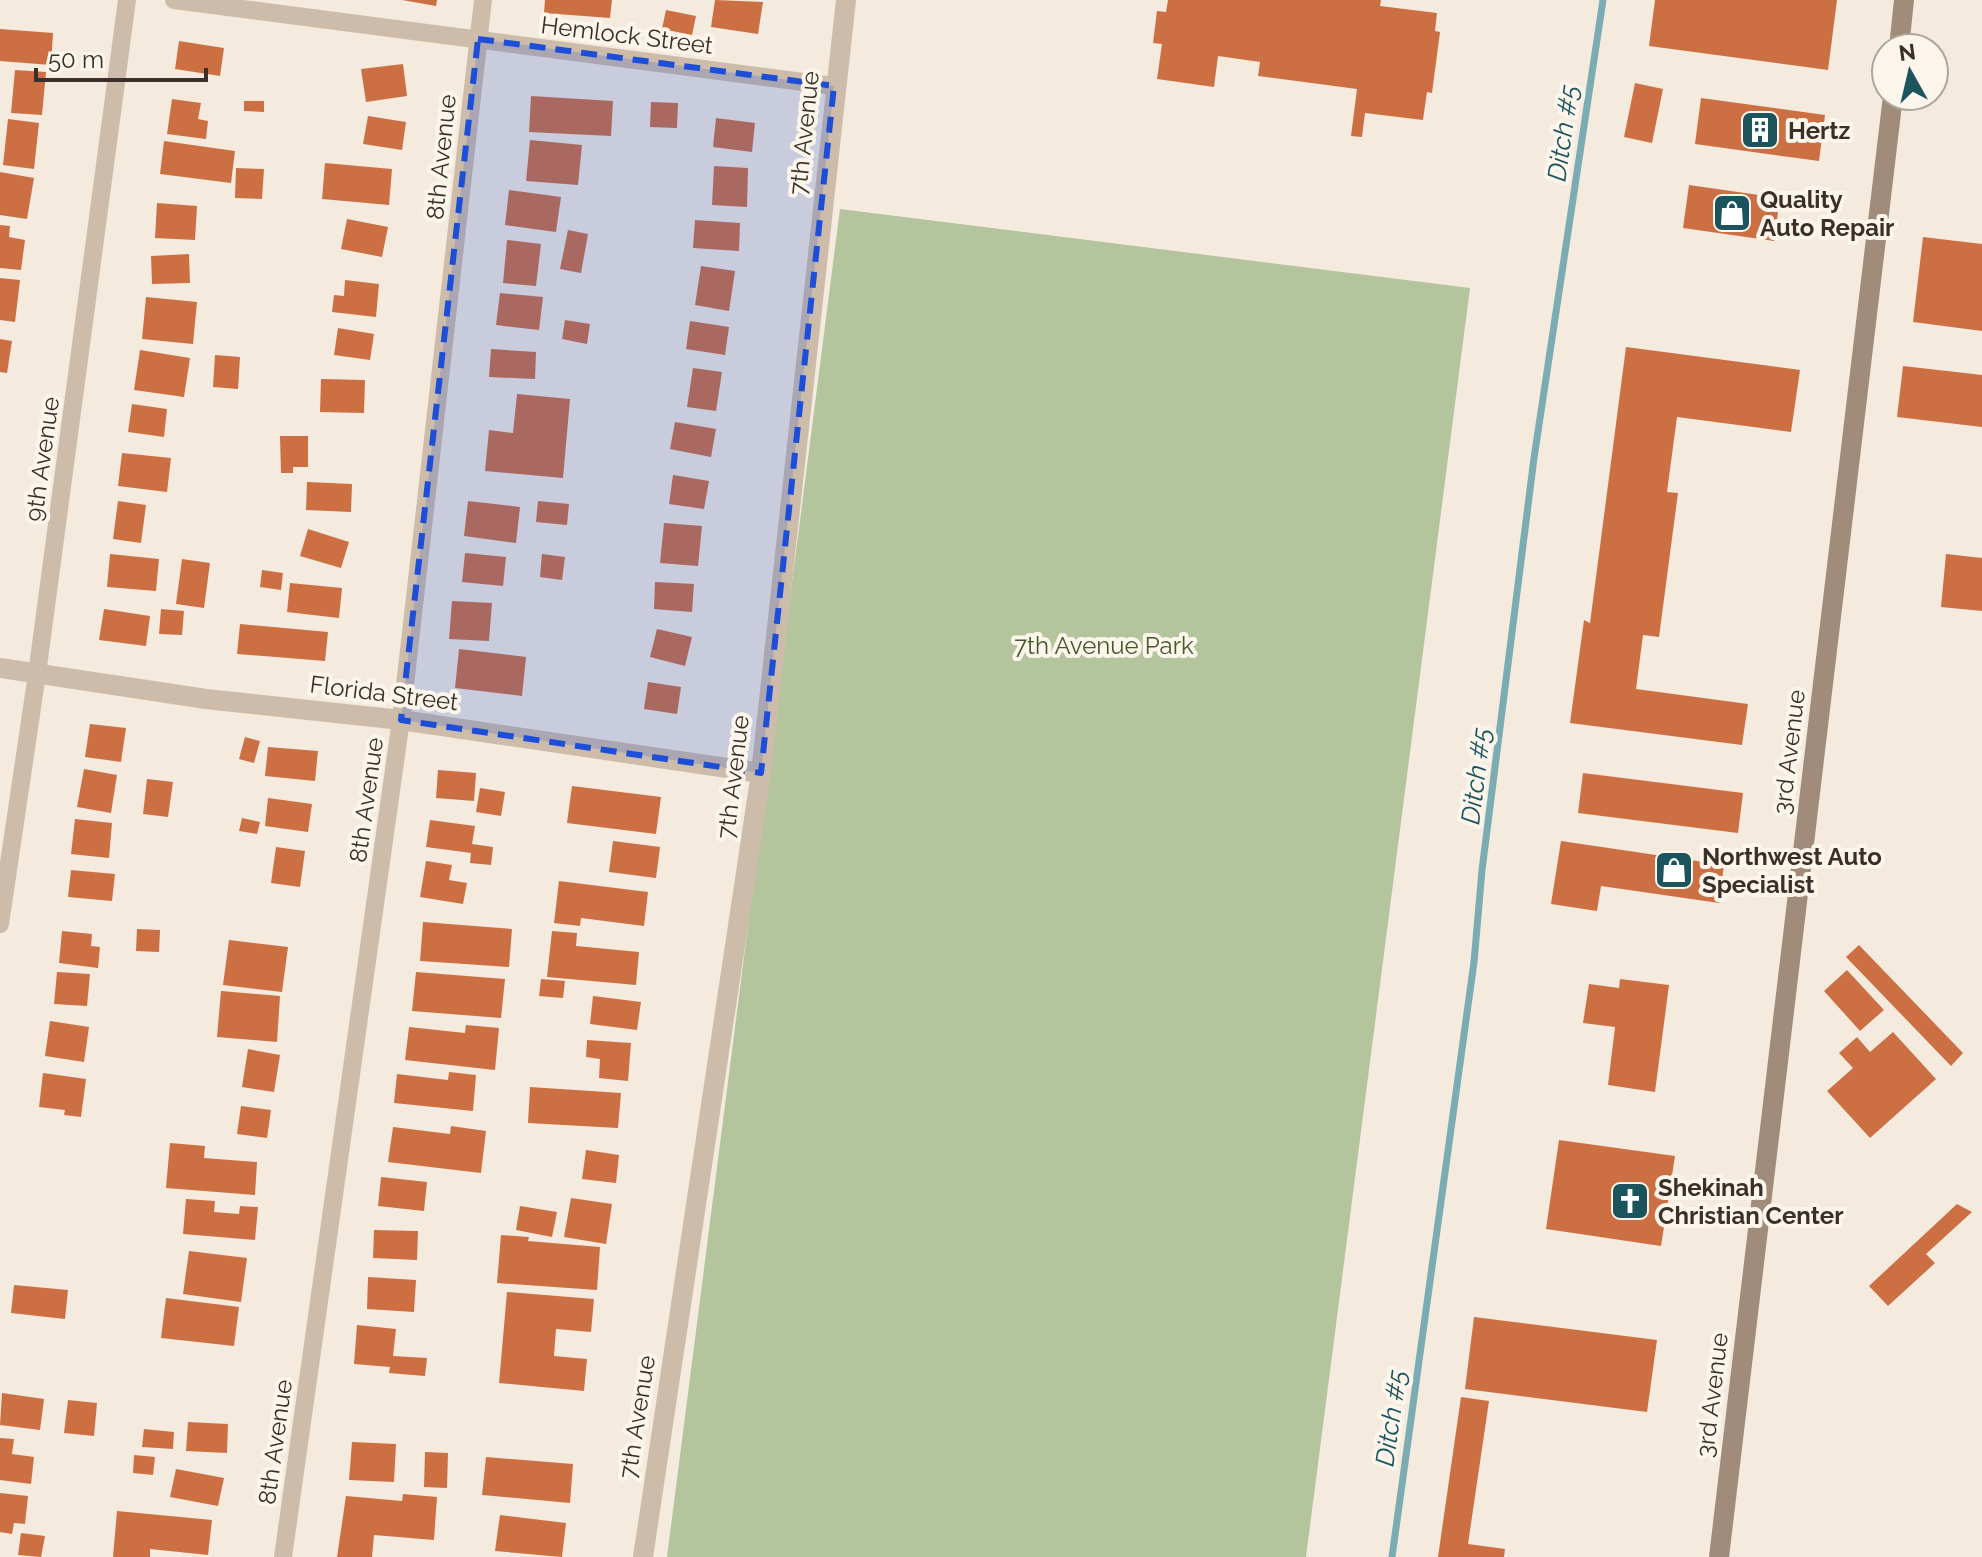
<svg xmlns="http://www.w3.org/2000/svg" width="1982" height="1557" viewBox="0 0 1982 1557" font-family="Raleway,sans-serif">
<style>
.green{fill:#b4c49d}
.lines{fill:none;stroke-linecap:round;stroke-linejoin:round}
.stream{stroke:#7bacb3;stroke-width:7}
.building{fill:#cc7044}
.minor{stroke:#cdbca9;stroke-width:18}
.tertiary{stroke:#cdbca9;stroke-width:20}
.secondary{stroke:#a18b7a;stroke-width:20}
.marked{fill:#1d4ed8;fill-opacity:0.2;stroke:#1d4ed8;stroke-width:6;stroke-dasharray:16 10;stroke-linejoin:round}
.labels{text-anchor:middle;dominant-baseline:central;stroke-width:8;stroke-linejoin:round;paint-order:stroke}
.street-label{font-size:24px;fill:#3a3029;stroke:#fbf5eb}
.poi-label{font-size:24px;font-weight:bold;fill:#3a3029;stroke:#fbf5eb;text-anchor:start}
.park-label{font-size:24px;fill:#45592b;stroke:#fbf5eb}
.water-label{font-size:26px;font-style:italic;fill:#1c545e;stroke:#fbf5eb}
</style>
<rect width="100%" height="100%" fill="#f4ebde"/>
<path class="green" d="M840 209 1470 288 1306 1557H667Z"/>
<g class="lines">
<path class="stream" d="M1392 1557 1474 962 1482 870 1534 458 1603 0"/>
</g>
<path class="building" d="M402 0H437L436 6Z
M545 0H612L610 18 544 13Z
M715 0 763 2 758 34 711 27Z
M1168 0H1381L1380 6 1437 13 1435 31 1440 32 1432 93 1427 92 1423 120 1365 113 1362 137 1351 136 1357 89 1258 76 1260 62 1218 56 1214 87 1157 79 1162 44 1153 43 1157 11 1166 12Z
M1655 0H1837L1828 70 1649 46Z
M666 10 696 16 692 35 662 29Z
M0 29 53 33 51 65 0 61Z
M179 41 224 48 220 76 175 69Z
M403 64 407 96 366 102 361 69Z
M15 70 46 72 42 115 11 113Z
M1635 83 1663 89 1652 143 1624 137Z
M531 96 613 101 611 136 529 132Z
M1701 98 1825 115 1819 161 1695 144Z
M172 99 201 103 198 119 208 121 206 139 167 134Z
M244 101H264V112L244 111Z
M651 102 678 103 677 128 650 127Z
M368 116 406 122 402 150 363 144Z
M716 118 755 123 752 152 713 147Z
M8 119 39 123 34 169 3 165Z
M530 140 582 145 578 185 526 181Z
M164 141 235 151 231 183 160 174Z
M325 163 392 169 389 205 322 199Z
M714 166 748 168 747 207 712 205Z
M236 168 264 169 262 199 235 198Z
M0 172 34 178 27 219 0 215Z
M1689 185 1780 198 1774 241 1683 228Z
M509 190 561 197 556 232 505 225Z
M157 203 197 206 195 240 155 238Z
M347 219 388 227 382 257 341 249Z
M695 220 740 223 739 251 693 248Z
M0 225 10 226 9 237 25 240 21 270 0 268Z
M568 230 588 234 581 273 560 269Z
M1923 237 1982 244V331L1913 322Z
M507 240 541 244 536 286 503 283Z
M189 254 190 283 152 284 151 256Z
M701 266 735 271 729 311 695 305Z
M0 278 20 280 15 322 0 320Z
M345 280 379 284 376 317 332 312 334 295 344 296Z
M500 293 543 297 539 330 496 325Z
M146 297 197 302 193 344 142 339Z
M565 320 590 324 587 344 562 339Z
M690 321 729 327 725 355 686 349Z
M338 328 374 334 370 360 334 355Z
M0 339 12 341 7 373 0 372Z
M1626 347 1800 370 1791 432 1677 417 1667 492 1678 493 1659 637 1643 635 1636 689 1748 704 1742 745 1570 723 1584 620 1590 623Z
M491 349 536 352 535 379 489 377Z
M140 350 190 358 184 397 134 390Z
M215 355 240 357 238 389 213 387Z
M1903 366 1982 375V427L1897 417Z
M693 368 722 372 716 411 687 407Z
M321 379 365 380 364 413 320 412Z
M517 394 570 399 563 478 485 471 489 430 513 433Z
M132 404 167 409 164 437 128 432Z
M675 422 716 429 711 457 670 449Z
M280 436H308V467H293V473H281Z
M122 453 171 458 167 492 118 486Z
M673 475 709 481 704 509 669 504Z
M307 482 352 484 351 512 306 510Z
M118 501 146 505 141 543 113 539Z
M468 501 520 507 516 543 464 536Z
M538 501 569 504 567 525 536 522Z
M664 523 702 526 698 566 660 563Z
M308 529 349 542 341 568 300 556Z
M465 553 506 557 503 586 462 582Z
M110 554 159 559 156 591 107 587Z
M542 554 565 557 562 580 540 577Z
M1946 554 1982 558V611L1941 607Z
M182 559 210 563 204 608 176 604Z
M262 570 283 573 281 590 260 587Z
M655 582 694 584 692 612 654 609Z
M290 583 342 588 339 618 287 612Z
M452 601 492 603 489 641 449 639Z
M104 609 150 616 146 646 99 640Z
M161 609 184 611 182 635 159 634Z
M240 624 328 632 325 661 237 654Z
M657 629 692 637 685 666 650 657Z
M459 649 526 657 522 696 455 688Z
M648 682 681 687 677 714 644 709Z
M90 724 126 728 121 762 85 757Z
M245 737 260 741 254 763 239 759Z
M268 747 318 751 315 781 265 776Z
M84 769 117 775 111 813 77 807Z
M438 770 476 773 474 801 436 798Z
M1583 773 1743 793 1738 833 1578 813Z
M147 779 173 782 168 817 143 814Z
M572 786 661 797 656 834 567 823Z
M480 788 505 792 501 816 476 812Z
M268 798 312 804 308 832 265 826Z
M242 818 260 822 257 834 239 831Z
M75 819 112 823 109 858 71 854Z
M430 820 475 826 472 844 493 847 491 865 470 863 471 853 426 847Z
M613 841 660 847 656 878 609 872Z
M1561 841 1724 865 1719 903 1601 886 1597 911 1551 904Z
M276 847 305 851 300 887 271 883Z
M426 861 452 865 449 880 467 883 463 904 420 897Z
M71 870 115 874 112 901 68 897Z
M559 881 648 892 644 926 581 918 580 926 554 923Z
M423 922 512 929 509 967 420 961Z
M137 929 160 930 159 952 136 951Z
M62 931 92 934 91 946 100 947 98 968 59 963Z
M552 931 577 933 576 946 639 952 636 985 547 977Z
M229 940 288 947 282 992 223 985Z
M1859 945 1963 1053 1951 1066 1846 957Z
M1847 970 1884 1010 1860 1031 1824 991Z
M57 972 90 974 87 1006 54 1004Z
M416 972 505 979 501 1018 412 1011Z
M541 979 565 981 563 998 539 996Z
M1620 979 1669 985 1655 1092 1608 1085 1615 1027 1583 1023 1589 984 1619 988Z
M221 991 280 996 277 1042 217 1037Z
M593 996 641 1002 637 1030 590 1024Z
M50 1021 89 1027 84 1062 45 1056Z
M466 1025 499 1028 495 1070 405 1060 409 1027 465 1033Z
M1893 1032 1936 1079 1870 1138 1827 1091 1853 1068 1839 1053 1857 1037 1870 1052Z
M587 1040 631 1043 628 1081 599 1078 600 1059 586 1057Z
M248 1049 280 1055 274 1092 242 1087Z
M449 1072 476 1075 473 1111 394 1103 397 1074 448 1080Z
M43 1073 86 1079 81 1117 64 1115 65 1110 39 1107Z
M530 1087 621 1093 618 1128 528 1123Z
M241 1106 271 1110 267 1138 237 1134Z
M451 1126 486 1131 481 1173 388 1162 393 1127 450 1134Z
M1559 1140 1675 1156 1661 1246 1546 1229Z
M170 1143 205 1146 204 1158 257 1162 255 1195 166 1188Z
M586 1150 619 1155 616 1183 582 1179Z
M381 1177 427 1182 424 1211 378 1206Z
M571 1198 612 1204 606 1244 564 1237Z
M186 1199 215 1201 214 1212 239 1214 240 1206 258 1207 255 1240 183 1234Z
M1957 1204 1972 1212 1926 1254 1935 1263 1888 1306 1869 1286Z
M520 1206 557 1212 552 1237 516 1230Z
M374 1230 418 1231 417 1260 373 1258Z
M501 1235 529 1237 528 1241 600 1247 597 1290 497 1283Z
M189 1251 247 1258 241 1302 183 1294Z
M368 1277 416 1280 414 1312 367 1309Z
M14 1285 68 1290 65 1319 11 1313Z
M507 1292 594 1299 591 1332 556 1329 554 1356 587 1359 584 1391 499 1383Z
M166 1298 239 1307 234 1346 161 1338Z
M1474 1317 1657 1340 1647 1412 1465 1389Z
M357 1325 396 1329 393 1356 427 1358 425 1376 389 1373 390 1367 354 1364Z
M2 1393 44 1399 40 1430 0 1425Z
M1461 1397 1489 1401 1468 1544 1505 1549 1504 1557H1438Z
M68 1400 97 1403 94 1436 64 1433Z
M188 1422 228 1424 227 1453 186 1451Z
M144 1429 174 1432 173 1449 142 1447Z
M0 1438 14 1439 12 1454 34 1457 31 1484 0 1480Z
M352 1442 396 1444 394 1482 349 1480Z
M425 1452 448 1453 447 1488 424 1487Z
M134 1455 155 1457 153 1475 133 1473Z
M486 1457 573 1464 570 1503 482 1495Z
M176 1469 224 1478 218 1506 170 1497Z
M0 1493 28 1496 25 1524 14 1523 12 1534 0 1532Z
M403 1494 437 1497 434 1540 374 1535 372 1557H337L346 1496 402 1501Z
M117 1511 212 1520 208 1555 150 1549V1557H113Z
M500 1515 566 1523 562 1557 495 1551Z
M21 1533 45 1536 41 1557 18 1555Z"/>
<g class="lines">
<path class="minor" d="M174 0 834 86
M0 924 37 674 127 0
M283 1557 401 720 483 0"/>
<path class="tertiary" d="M0 668 206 699 401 720 761 773
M643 1557 761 773 846 0"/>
<path class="secondary" d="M1899 48 1904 0
M1719 1557 1893 96"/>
</g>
<path class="marked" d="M478 39 834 86 761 773 401 720Z"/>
<defs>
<symbol id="building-square" viewBox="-11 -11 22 22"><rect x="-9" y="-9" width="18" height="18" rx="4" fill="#1c545e" stroke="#fbf5eb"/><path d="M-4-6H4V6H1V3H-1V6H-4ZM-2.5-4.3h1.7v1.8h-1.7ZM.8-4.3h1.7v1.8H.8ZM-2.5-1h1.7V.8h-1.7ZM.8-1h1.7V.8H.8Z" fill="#fff"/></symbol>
<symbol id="shop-square" viewBox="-11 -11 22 22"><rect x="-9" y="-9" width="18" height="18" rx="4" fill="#1c545e" stroke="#fbf5eb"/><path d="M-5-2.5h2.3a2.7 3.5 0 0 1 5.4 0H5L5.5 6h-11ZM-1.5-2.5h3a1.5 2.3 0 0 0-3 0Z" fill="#fff"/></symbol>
<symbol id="church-square" viewBox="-11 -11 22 22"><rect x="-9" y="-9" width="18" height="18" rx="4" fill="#1c545e" stroke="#fbf5eb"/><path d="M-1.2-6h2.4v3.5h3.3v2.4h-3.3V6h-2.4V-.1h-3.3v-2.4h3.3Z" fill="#fff"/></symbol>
</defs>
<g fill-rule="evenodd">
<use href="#building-square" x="1738" y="108" width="44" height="44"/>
<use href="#shop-square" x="1710" y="191" width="44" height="44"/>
<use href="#shop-square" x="1652" y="848" width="44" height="44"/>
<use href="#church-square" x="1608" y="1179" width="44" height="44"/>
</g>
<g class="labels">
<g class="street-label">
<text transform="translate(627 35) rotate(7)">Hemlock Street</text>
<text transform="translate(804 133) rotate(-84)">7th Avenue</text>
<text transform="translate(441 157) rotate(-84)">8th Avenue</text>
<text transform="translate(42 459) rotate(-82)">9th Avenue</text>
<text transform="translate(384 693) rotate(7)">Florida Street</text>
<text transform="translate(1789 752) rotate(-83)">3rd Avenue</text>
<text transform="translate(733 777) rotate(-83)">7th Avenue</text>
<text transform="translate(366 800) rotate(-82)">8th Avenue</text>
<text transform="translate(1712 1395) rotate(-83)">3rd Avenue</text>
<text transform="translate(637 1417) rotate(-81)">7th Avenue</text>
<text transform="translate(275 1442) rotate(-82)">8th Avenue</text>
</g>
<g class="poi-label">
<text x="1788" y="130">Hertz</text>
<text x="1760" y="199">Quality<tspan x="1760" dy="28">Auto Repair</tspan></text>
<text x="1702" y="856">Northwest Auto<tspan x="1702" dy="28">Specialist</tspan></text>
<text x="1658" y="1187">Shekinah<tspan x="1658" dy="28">Christian Center</tspan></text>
</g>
<g class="park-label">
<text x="1104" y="645">7th Avenue Park</text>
</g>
<g class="water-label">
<text transform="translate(1563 133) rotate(-82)">Ditch #5</text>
<text transform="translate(1476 776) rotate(-83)">Ditch #5</text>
<text transform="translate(1391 1418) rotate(-82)">Ditch #5</text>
</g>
</g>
<g transform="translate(1910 72) rotate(352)"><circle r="38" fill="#fbf5eb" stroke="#aea69d" stroke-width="2"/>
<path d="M0-6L14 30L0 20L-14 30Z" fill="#1c545e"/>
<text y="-12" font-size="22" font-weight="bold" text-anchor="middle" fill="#3a3029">N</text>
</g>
<path d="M36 68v12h170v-12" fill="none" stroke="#3a3029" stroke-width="4"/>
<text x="48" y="68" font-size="24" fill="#3a3029" stroke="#fbf5eb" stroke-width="6" paint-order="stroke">50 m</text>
</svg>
